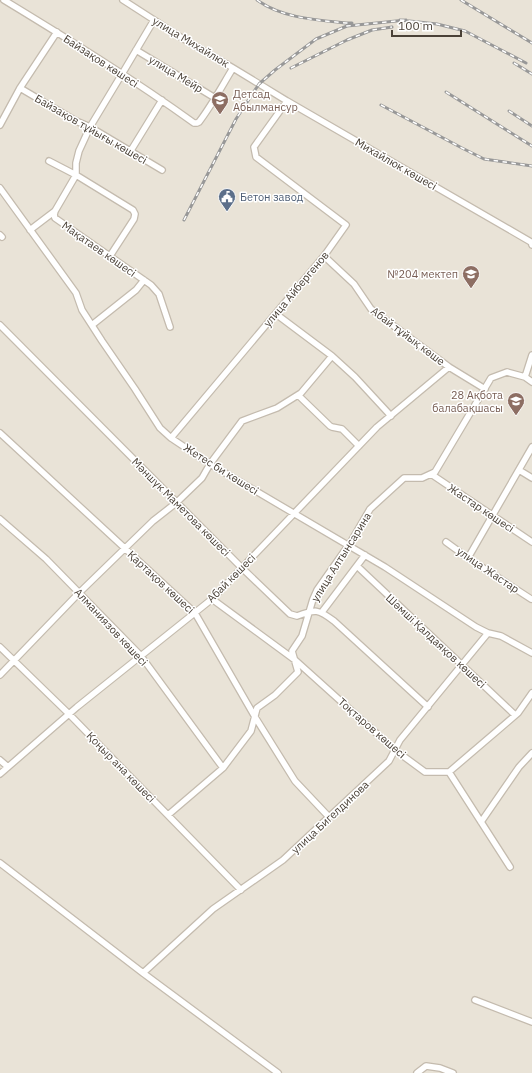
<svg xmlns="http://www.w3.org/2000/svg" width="532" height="1073" viewBox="0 0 532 1073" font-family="'IBM Plex Sans',sans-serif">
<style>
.residential{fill:#e9e3d7}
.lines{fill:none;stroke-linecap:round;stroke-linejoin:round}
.street-casing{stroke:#c4bbae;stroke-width:8}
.street{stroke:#fff;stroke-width:5.5}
.rail-casing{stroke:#989898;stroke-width:3}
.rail{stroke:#fff;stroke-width:1.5;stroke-dasharray:4.5;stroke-linecap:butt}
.labels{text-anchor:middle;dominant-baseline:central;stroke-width:3;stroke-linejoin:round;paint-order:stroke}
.street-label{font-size:11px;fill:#4a4137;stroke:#fff}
.education-label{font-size:11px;fill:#785e54;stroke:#fff;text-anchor:end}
.service-label{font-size:11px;fill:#4e5e75;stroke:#fff;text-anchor:start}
</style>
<rect width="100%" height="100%" fill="#f5f1e9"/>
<path class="residential" d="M0 0H532V1073H0Z"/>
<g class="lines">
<defs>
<path id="street" d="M4 0C68 39 133 79 194 123H197L199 122C212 105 222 86 233 68
M123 0 182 38 233 68 287 101 531 242 532 245
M154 20 122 74 90 127 79 151 76 163V175L55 211 54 215 55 218 151 285 159 294 170 327
M136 50 215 98
M20 88 76 121 90 127 162 170
M0 125 20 88 57 32
M130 152 162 100
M49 161 76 175 133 210 135 214 134 219 110 256
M0 188 76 293 82 310 102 341 135 389 160 428 171 438 210 464 385 567 476 627 488 633 501 636 532 653
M30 230 55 211
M0 235 2 237
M324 256 354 284 371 309 449 367 485 389
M276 314 332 356 355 377 391 416
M0 325 242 568 290 614 297 616C316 609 318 609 334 621L428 707
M92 325 136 290 144 280
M532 355 525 377 532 382
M298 395 330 426 332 427 342 429 359 446
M0 433 195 613 255 717 295 781 329 817
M171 438 324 256 346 225 256 157 254 147 287 101
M519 470 532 478
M431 474 532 542
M0 519 46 559 141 656 223 768
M446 542 468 558 531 599
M468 558 532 447
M357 566 515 715
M212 599 295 660 395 750 425 772H449L510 867
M322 612 365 555
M0 647 69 714 241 890
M0 675 79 593 153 521 176 503 202 478 210 464 242 421 277 408 301 393 332 356
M0 760 8 767
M449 772 518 713 532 693
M0 774 77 707 212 599 377 427 449 367
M168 815 223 768 251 731 257 708 275 695 298 672 292 651 302 636 313 599 317 590 343 553 349 545 370 509 404 478H422L435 472 491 378 507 372 525 377
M481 822 519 767 532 753
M0 863 143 973 278 1073
M143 973 213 909 283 860 389 761 400 740 488 633
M475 1000 532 1022
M417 1073 426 1066 440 1068 453 1073"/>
</defs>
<use href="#street" class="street-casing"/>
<use href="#street" class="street"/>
<defs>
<path id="rail" d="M257 0C282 18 316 20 346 23H352
M461 0 532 43
M400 20 437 24 465 31 526 63
M514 63 532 74
M291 68 347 40 372 30 392 27
M446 92 532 146
M381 105 462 148 484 159 532 166
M509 111 532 126
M184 220 236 119 259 84 275 70 316 39 347 26 406 20"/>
</defs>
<use href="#rail" class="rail-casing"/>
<use href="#rail" class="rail"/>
</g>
<defs>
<symbol id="school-pin" viewBox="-11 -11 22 30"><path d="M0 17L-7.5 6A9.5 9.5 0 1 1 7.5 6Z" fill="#8d6e63" stroke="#fff"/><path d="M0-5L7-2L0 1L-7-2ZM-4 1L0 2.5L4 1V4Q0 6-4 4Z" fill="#fff"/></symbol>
<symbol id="civic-pin" viewBox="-11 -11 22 30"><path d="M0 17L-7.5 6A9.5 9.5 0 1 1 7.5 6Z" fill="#5c6f8a" stroke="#fff"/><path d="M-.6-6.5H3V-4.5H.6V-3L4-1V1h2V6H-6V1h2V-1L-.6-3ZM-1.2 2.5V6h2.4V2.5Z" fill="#fff"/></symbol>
</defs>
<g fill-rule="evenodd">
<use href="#school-pin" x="210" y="90" width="20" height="27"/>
<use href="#civic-pin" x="217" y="187" width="20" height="27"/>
<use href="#school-pin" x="461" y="264" width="20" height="27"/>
<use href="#school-pin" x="506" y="391" width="20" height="27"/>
</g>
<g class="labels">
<g class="street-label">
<text transform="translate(191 42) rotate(31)">улица Михайлюк</text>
<text transform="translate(101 61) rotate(33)">Байзақов көшесі</text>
<text transform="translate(176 74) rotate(31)">улица Мейр</text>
<text transform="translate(91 129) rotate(30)">Байзақов тұйығы көшесі</text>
<text transform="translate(396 164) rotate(30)">Михайлюк көшесі</text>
<text transform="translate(99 249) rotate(35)">Мақатаев көшесі</text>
<text transform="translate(296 289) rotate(-50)">улица Айбергенов</text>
<text transform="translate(408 336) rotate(37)">Абай тұйық көше</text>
<text transform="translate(221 469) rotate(32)">Жетес би көшесі</text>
<text transform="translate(181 507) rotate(45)">Мәншүк Маметова көшесі</text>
<text transform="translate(481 508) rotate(34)">Жастар көшесі</text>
<text transform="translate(341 557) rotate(-58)">улица Алтынсарина</text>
<text transform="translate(488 570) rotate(34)">улица Жастар</text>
<text transform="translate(231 578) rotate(-45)">Абай көшесі</text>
<text transform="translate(161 582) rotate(43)">Қартақов көшесі</text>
<text transform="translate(111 627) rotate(47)">Алманиязов көшесі</text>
<text transform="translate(436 641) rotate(43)">Шәмші Қалдаяқов көшесі</text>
<text transform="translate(372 728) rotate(41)">Тоқтаров көшесі</text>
<text transform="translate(121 767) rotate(46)">Қоңыр ана көшесі</text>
<text transform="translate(330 817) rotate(-43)">улица Бигелдинова</text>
</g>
<g class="education-label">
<text x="233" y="94" text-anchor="start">Детсад<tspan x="233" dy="13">Абылмансур</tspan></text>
<text x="458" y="274">№204 мектеп</text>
<text x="503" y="395">28 Ақбота<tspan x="503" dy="13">балабақшасы</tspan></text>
</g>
<g class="service-label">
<text x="240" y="197">Бетон завод</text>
</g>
</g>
<path d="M392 30v6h69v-6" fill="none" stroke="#4a4137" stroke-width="2"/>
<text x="398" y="30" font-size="12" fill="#4a4137" stroke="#ffffff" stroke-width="3" paint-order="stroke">100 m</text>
</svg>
